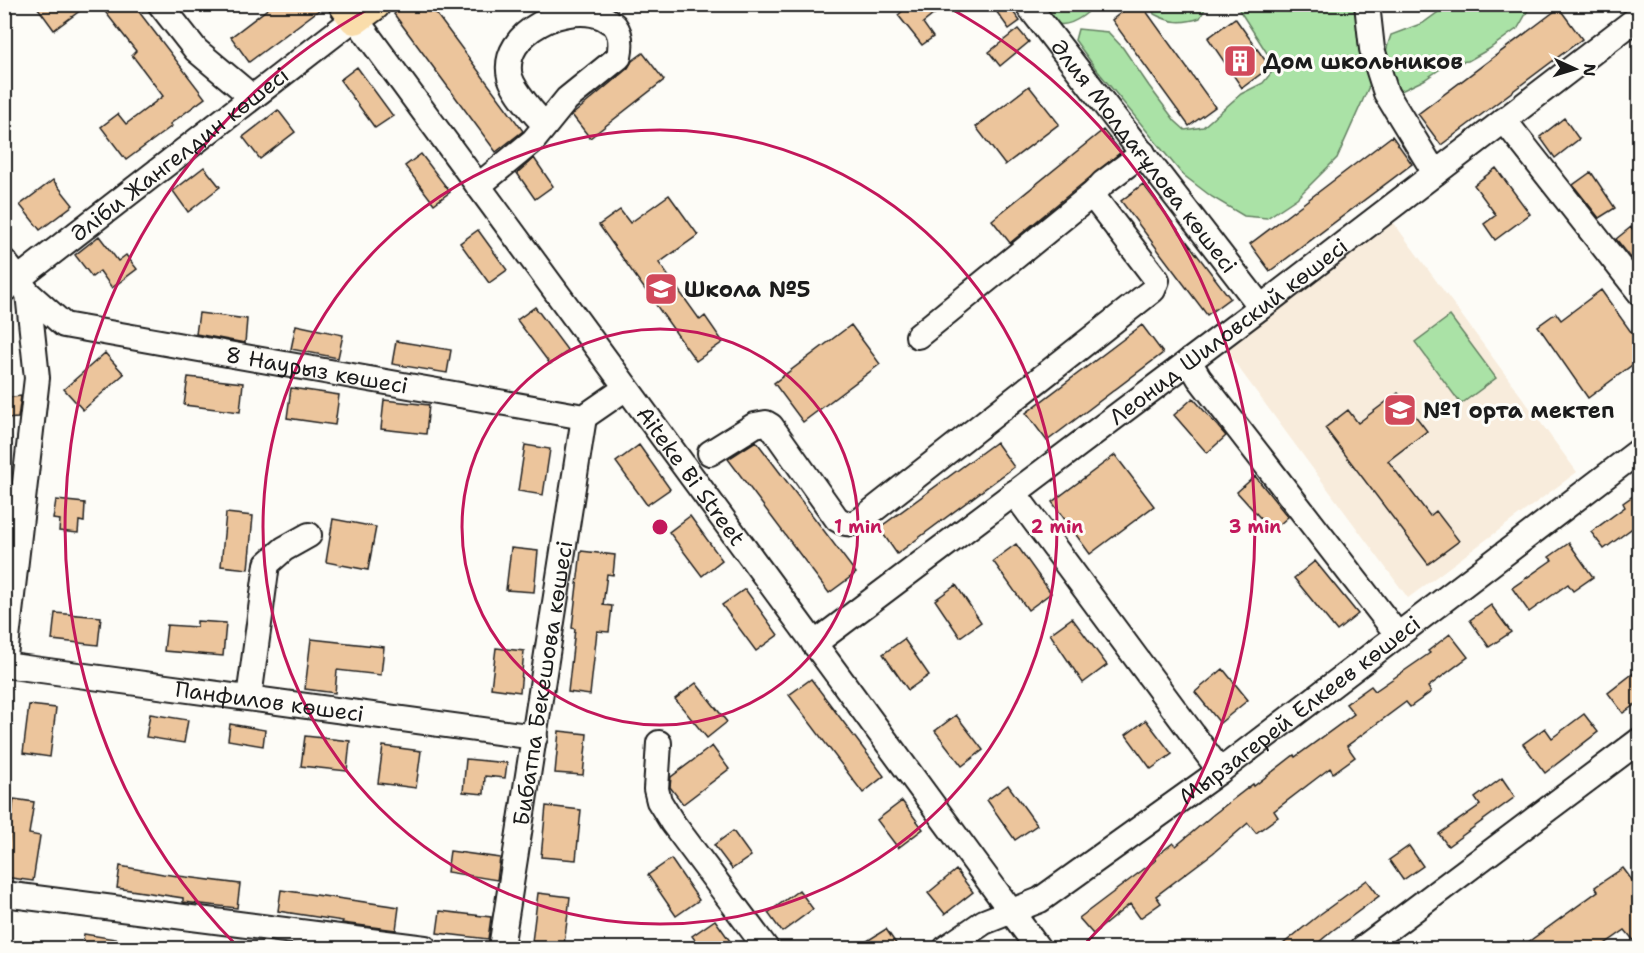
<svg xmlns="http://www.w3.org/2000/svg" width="1644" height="953" viewBox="0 0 1644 953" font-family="'Shantell Sans',sans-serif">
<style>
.built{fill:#f8ecdc}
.green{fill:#aae2a6;stroke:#637f61;stroke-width:1.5}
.building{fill:#ecc59c;stroke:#1c1c1c;stroke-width:1.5}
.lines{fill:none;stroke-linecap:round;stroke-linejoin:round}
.minor-casing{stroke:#1c1c1c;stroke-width:28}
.major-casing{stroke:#1c1c1c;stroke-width:36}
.minor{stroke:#fdfcf7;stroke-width:24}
.major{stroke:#faddab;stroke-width:32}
.ring{fill:none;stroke:#c2185b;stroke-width:3}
.labels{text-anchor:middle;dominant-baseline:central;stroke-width:6;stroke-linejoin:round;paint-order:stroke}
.poi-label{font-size:22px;font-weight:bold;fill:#1c1c1c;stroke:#fdfcf7;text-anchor:start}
.street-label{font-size:22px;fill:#1c1c1c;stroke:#fdfcf7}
.centre{fill:#c2185b;stroke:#fdfcf7;stroke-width:3}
.ring-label{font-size:18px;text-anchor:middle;font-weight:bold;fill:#c2185b;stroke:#fdfcf7;stroke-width:6;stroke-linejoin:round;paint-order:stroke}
</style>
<rect width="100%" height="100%" fill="#fdfcf7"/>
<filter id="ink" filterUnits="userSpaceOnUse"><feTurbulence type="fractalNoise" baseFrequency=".0167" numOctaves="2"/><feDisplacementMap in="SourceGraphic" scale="12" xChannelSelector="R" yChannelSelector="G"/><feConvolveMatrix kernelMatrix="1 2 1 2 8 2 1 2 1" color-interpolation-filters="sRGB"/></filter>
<g filter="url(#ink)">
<path class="built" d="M1393 222 1577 472 1408 598 1224 348Z"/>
<path class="green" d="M1151 4H1207V5L1200 18C1182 24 1171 23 1154 14Z
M1034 5H1098C1092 7 1089 12 1083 16 1059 33 1050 22 1034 5Z
M1236 5H1357L1371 72 1370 84 1337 158 1297 198 1267 218 1244 216 1212 197 1182 174 1096 69 1075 40 1078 29 1108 32 1123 48 1149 86 1175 121 1185 130 1203 127 1241 94 1263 83 1276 67Z
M1448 5H1531L1518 28 1489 49 1468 61 1449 63 1424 80 1399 92C1382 70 1382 60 1391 35L1423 23Z
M1450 316 1496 378 1461 404 1415 342Z"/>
<path class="building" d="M35 4H89L54 30Z
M99 4H133L205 98 170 124 172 126 126 160 101 127 118 114 126 124 163 96 132 55 136 51Z
M274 4H327L249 62 231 37Z
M406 4H429L523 131 496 152 394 14Z
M911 4H947L923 23 933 37 922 45 898 15Z
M991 4H1007L1020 21 1009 29Z
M1132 4H1141L1215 107 1189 126 1112 20Z
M1559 8 1582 39 1441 145 1418 114Z
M1235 18 1270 67 1242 88 1208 38Z
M1018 29 1029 42 1000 66 989 52Z
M643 53 664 80 590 138 572 115 628 68 632 61Z
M357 67 393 116 375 128 340 80Z
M1029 86 1059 124 1005 165 976 127Z
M278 110 295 132 260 159 243 137Z
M1564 118 1579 139 1555 158 1540 137Z
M1103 130 1121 152 1010 243 992 220Z
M1392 136 1412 164 1270 271 1250 244Z
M421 154 450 192 434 204 405 166Z
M534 158 553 186 535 199 517 173Z
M204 167 220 187 188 212 173 191Z
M1496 168 1530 214 1495 240 1484 224 1496 215 1474 185Z
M1591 172 1615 208 1599 218 1573 185Z
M53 180 73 205 40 230 20 205Z
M1143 184 1230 298 1207 315 1121 201Z
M669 195 698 235 659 263 700 320 705 316 723 342 696 361 599 225 620 210 630 223Z
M1631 227 1640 239V269L1616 239Z
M478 230 507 270 489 283 460 243Z
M99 236 118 261 126 255 137 269 112 288 100 271 92 277 75 255Z
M1601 290 1631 332 1640 325V359L1588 398 1538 326 1556 313 1561 320Z
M535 307 568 351 550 364 517 320Z
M199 313 247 319 245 343 196 334Z
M296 325 343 335 338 358 291 349Z
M851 325 880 364 803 422 774 383Z
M1142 325 1163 353 1047 441 1026 413Z
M396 341 451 350 447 373 392 364Z
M105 353 124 374 83 410 64 389Z
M188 377 243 383 240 412 184 405Z
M291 388 339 395 335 425 287 418Z
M1398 393 1427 431 1388 461 1430 516 1436 511 1459 541 1428 564 1325 428 1348 410 1358 423Z
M21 396 18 418 4 419V398Z
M1193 398 1226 436 1207 453 1174 415Z
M384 400 429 405 426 434 381 429Z
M756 441 856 573 829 593 728 459Z
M996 442 1014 467 897 554 879 528Z
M525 445 550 449 543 495 518 491Z
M639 445 670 489 647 505 616 462Z
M1115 455 1154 506 1090 554 1052 502Z
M1255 476 1288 517 1272 531 1237 492Z
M1640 491V526L1638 524 1604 549 1591 532 1625 507 1623 503Z
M56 500 85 503 84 522 79 521 78 533 59 531 60 520 53 519Z
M226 513 253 516 248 569 221 566Z
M690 516 722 560 702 576 669 532Z
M333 519 376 527 368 570 326 562Z
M1569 543 1593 577 1573 591 1568 584 1529 612 1512 588 1552 560 1549 557Z
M1016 544 1051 593 1028 610 993 561Z
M511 548 538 551 534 592 506 590Z
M581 551 615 555 613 575 607 574 603 605 612 606 609 632 597 631 590 695 568 692 575 629 572 628Z
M1315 561 1358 614 1337 631 1294 578Z
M956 585 981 622 960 637 935 600Z
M745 589 778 635 756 651 722 605Z
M1491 605 1511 632 1489 647 1470 620Z
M55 613 101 617 98 645 52 640Z
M1072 618 1107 665 1083 683 1050 634Z
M197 621 226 623 223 656 164 651 167 625 197 627Z
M1450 634 1468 657 1428 687 1431 692 1410 707 1406 702 1347 746 1355 757 1333 773 1330 768 1274 811 1278 817 1256 833 1248 823 1213 853 1156 896 1161 903 1140 918 1130 904 1093 934 1079 918 1156 860 1154 858 1173 843 1176 846 1214 814 1253 784 1254 786 1294 755 1295 757 1354 714 1346 704 1371 686 1375 691 1430 653 1428 651Z
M311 639 384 647 381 675 337 670 335 693 305 689Z
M904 639 929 675 908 690 883 654Z
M496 648 524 651 520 692 491 688Z
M1640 668V701L1623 713 1608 693Z
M1223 669 1248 700 1220 723 1195 692Z
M811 679 884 776 863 793 789 695Z
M696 683 727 722 707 738 675 699Z
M29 705 56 708 50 757 23 753Z
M150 714 188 720 184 743 146 737Z
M1584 714 1598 732 1545 773 1523 744 1545 728 1552 738Z
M956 715 983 750 962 766 935 731Z
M1146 720 1172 754 1151 769 1126 735Z
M230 724 265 730 263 746 228 740Z
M559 731 587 734 583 775 555 773Z
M305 736 350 741 347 771 301 766Z
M383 746 421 751 416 788 378 783Z
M712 746 729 769 683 804 670 787 671 777Z
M466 759 507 763 505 778 485 776 484 794 463 792Z
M1502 778 1515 797 1448 846 1439 834 1480 805 1475 798Z
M1008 785 1037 825 1015 840 987 800Z
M14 799 34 802 29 834 40 836 33 881 4 877Z
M902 801 923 829 898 848 877 820Z
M546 806 581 810 576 860 541 857Z
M733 831 751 856 732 869 714 845Z
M1409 846 1423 866 1403 880 1389 860Z
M450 851 500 858 497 880 447 872Z
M671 859 699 900 676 916 648 875Z
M120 866 163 874 240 884 237 908 183 902V898L117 888Z
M1623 868 1640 891V948L1625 930 1599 948H1520L1598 891 1595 887Z
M956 870 973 892 945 914 928 893Z
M1367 880 1379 896 1332 931 1312 948H1278L1319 915Z
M281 890 399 907 396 930 342 923 343 921 278 911Z
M799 890 813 909 782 932 768 913Z
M538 893 570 897 564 945 532 942Z
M440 911 491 917 488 939 437 933Z
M715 920 735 948H701L692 936Z
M886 929 899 948H856Z
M84 934 128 941 127 948H82Z"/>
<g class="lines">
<defs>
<g id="minor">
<path d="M160 4 196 50 252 97"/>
<path id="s1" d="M1027 4 1261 307"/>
<path d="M1367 4 1372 49 1386 93 1435 173"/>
<path d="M1504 120 1640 293"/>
<path d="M478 186 533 141 567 99 619 57C621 47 622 35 615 26 613 23 607 20 604 18 570 0 499 32 510 77 514 90 535 116 546 125"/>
<path id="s2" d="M4 261 28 293 64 325 584 417 626 388"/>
<path id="s3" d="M4 290 355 18 1038 948"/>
<path d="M918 336 1095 192"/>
<path d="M1189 361 1199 378 1397 634"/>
<path d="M710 453 755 425 766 423 771 426 837 519C846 525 853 525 862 519L1153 290 1157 280 1154 276 1096 200 1095 192 1103 183 1143 153"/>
<path d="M1014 493 1220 771"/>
<path id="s4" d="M814 644 1261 307 1640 16"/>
<path id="s5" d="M4 665 535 737"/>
<path d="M4 665 37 378 28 293"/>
<path d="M249 698 267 564 284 549 309 535"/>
<path d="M659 743 656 789 659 801 672 822 766 948"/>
<path d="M4 894 425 948"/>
<path id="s6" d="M501 948 584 417"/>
<path id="s7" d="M946 948 984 922 1040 900 1220 771 1640 450"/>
<path d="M1363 948 1640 740"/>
</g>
<path id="major" d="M345 4 355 18 374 4"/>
</defs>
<use href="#minor" class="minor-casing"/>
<use href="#major" class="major-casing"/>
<use href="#minor" class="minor"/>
<use href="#major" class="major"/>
</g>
</g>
<g class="ring">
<circle cx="660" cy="527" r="198"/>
<circle cx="660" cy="527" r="397"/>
<path d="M239 948A595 595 0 0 1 372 7M948 7A595 595 0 0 1 1081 948"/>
</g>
<defs>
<symbol id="building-square" viewBox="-11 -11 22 22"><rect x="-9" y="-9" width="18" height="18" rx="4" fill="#d1495b" stroke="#fdfcf7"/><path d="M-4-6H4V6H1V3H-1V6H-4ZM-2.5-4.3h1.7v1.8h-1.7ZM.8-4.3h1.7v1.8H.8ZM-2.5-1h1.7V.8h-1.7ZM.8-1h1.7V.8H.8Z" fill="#fff"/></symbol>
<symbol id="school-square" viewBox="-11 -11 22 22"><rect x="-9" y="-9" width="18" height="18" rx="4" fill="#d1495b" stroke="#fdfcf7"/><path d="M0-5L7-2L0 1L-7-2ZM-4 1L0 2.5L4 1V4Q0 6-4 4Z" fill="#fff"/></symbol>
</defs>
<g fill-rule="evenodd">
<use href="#building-square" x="1221" y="42" width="38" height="38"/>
<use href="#school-square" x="642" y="270" width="38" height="38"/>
<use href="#school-square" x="1381" y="391" width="38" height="38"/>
</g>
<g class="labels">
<g class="poi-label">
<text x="1263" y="61">Дом школьников</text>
<text x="684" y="289">Школа №5</text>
<text x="1423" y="410">№1 орта мектеп</text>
</g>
<g class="street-label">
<text stroke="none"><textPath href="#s3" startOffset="222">Әліби Жангелдин көшесі</textPath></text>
<text stroke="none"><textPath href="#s1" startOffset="192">Әлия Молдағұлова көшесі</textPath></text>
<text stroke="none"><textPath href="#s4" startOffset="519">Леонид Шиловский көшесі</textPath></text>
<text stroke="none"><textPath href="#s2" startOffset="345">8 Наурыз көшесі</textPath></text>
<text stroke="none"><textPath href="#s3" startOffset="1012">Aiteke Bi Street</textPath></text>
<text stroke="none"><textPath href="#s6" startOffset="268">Бибатпа Бекешова көшесі</textPath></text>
<text stroke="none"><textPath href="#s5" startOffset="268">Панфилов көшесі</textPath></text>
<text stroke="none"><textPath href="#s7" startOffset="428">Мырзагерей Елкеев көшесі</textPath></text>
</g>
</g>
<circle cx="660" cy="527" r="9" class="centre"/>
<g class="ring-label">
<text x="858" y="533">1 min</text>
<text x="1057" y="533">2 min</text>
<text x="1255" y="533">3 min</text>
</g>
<rect width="1644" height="953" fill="none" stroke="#fdfcf7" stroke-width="24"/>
<rect x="12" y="12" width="1620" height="929" fill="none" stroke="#1c1c1c" stroke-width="2" filter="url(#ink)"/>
<g transform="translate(1575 69) rotate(94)" stroke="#fdfcf7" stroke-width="4.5" paint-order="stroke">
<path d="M0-4.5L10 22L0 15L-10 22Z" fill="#1c1c1c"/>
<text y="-9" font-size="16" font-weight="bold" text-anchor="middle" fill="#1c1c1c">N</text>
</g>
</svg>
